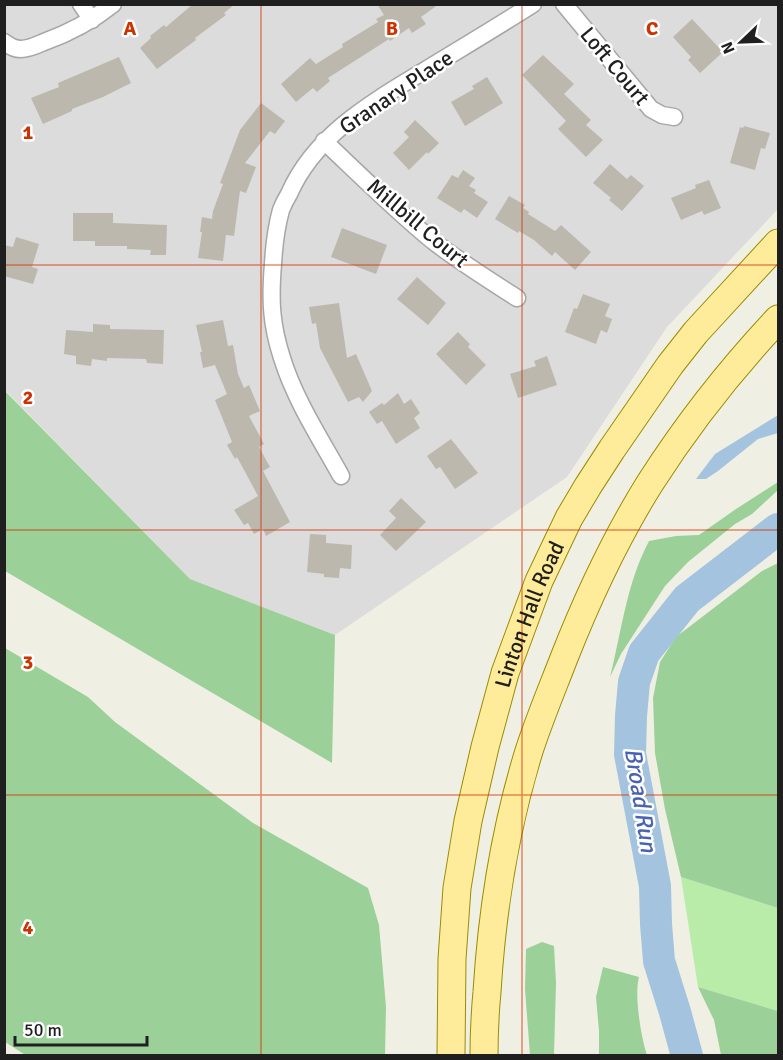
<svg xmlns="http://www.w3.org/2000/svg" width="783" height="1060" viewBox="0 0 783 1060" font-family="Signika,sans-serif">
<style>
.residential{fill:#dddcdc}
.grass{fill:#b9eca9}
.forest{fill:#9bd098}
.water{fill:#a3c3df}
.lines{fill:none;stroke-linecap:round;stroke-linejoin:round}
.river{stroke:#a3c3df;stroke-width:32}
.building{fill:#bdb8ae}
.minor-casing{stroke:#a6a6a6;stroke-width:19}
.primary-casing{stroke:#998c00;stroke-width:29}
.minor{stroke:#fff;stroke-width:16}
.primary{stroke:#ffec9b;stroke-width:27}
.grid{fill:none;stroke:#cd3200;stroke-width:1.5;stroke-opacity:0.55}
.labels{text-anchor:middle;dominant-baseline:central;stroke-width:5;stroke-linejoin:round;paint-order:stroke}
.street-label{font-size:22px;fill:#1f1f1f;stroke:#fff}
.water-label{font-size:24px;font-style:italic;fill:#4863b2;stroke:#fff}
.grid-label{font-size:20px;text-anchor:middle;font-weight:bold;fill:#cd3200;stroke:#fff;stroke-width:5;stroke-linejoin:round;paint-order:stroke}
</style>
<rect width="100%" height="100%" fill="#f0efe4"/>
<path class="residential" d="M5 5H778V209L667 327 567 477 335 635 190 579 5 390Z"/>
<path class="grass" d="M681 877 778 908V1011L698 987Z"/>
<path class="forest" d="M4 390 190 579 335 635 332 763 5 571Z
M778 482V489L777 491 752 514 735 524 688 562 665 586 621 654 610 677C622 630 626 585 649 541L676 536 699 535 736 509Z
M778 563V908L681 877 665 809 655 753 653 698 660 662 676 637 762 571Z
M5 648 88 697 115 722 253 823 368 888 379 925 386 1007 385 1055 27 1056 5 1042Z
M542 942 554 946 556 983 554 1055H530L525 989 526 949Z
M603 967 639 977C634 995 641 1037 647 1055H599V1031L596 997Z
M698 987 778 1011V1055H721L714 1020Z"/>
<path class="water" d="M778 415V433L758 439 718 471 706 479H696L715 454Z"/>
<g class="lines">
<path class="river" d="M687 1056 675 1012 659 961 656 924 655 886 630 754 631 716 634 682 644 653 687 599 778 529"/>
</g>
<path class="building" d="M193 4H235L224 13 226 15 195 38 196 40 157 69 140 48 151 38 150 36 164 25 166 27Z
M377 4H439L421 17 426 24 412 33 409 28 390 41 389 39 328 78 330 81 317 92 313 88 296 102 281 84 310 58 316 64 343 47 342 44 378 22 376 19 384 15Z
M692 19 723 52 700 73 688 60 691 57 673 37Z
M543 55 574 84 564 94 591 120 586 125 603 140 586 157 558 129 566 121 522 75Z
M119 57 131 83 103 97 72 109V111L43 124 31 98 59 87 58 83Z
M487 77 503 103 465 126 451 102 474 89 472 86Z
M261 103 285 121 275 134 270 131 245 163 256 167 246 193 240 191 234 236 226 235 223 261 198 258 202 232H200L202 217 212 219 213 211 223 184 220 183 240 130Z
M415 120 439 143 428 154 427 152 409 170 393 153 409 137 404 132Z
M744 126 770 133 765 149 761 148 755 170 730 163 740 127 743 128Z
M610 164 627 179 631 175 644 186 622 211 609 200 611 198 593 183Z
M463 170 475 178 469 186 476 190 474 193 488 202 477 218 464 209 461 213 437 198 452 175 458 178Z
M709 180 721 208 704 215 702 211 681 220 671 198 696 188 695 185Z
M509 196 525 205 523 208 529 212 528 214 555 231 561 225 591 252 575 270 555 252 552 256 534 240 519 231 518 233 495 219Z
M73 213H113V223L167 225 166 255H150L151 250 127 249V246H95V241H73Z
M342 228 387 245 376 274 331 257Z
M16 237 39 244 32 267 38 269 33 284 4 276V245L13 247Z
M417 277 446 303 428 325 397 299Z
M583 294 610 304 605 316 612 319 607 333 601 330 596 344 565 332 574 308 577 309Z
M339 303 347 358 356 354 372 391 363 402 359 397 348 402 320 348 316 323 312 324 309 307Z
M223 320 228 346 233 345 238 374 244 388 249 385 260 411 249 416 264 444 259 447 270 467 263 471 290 522 266 536 263 529 254 534 248 523 244 525 234 510 258 496 237 457 235 459 227 445 232 442 215 400 227 394 215 365 203 368 200 352H202L196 325Z
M93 324 110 325V329L164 330 163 364 147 363 146 359 107 358V361L92 359 91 366 76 364V356L64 354 66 330 93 332Z
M458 332 470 344 468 347 486 365 466 385 436 354Z
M547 356 557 385 518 398 510 374 536 366 534 361Z
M398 393 404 404 411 399 420 413 414 418 420 428 396 444 382 421 377 424 369 412 382 403 384 405Z
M451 439 478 473 455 489 440 467 436 469 427 456Z
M401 498 426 522 396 551 380 535 396 518 389 511Z
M310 534 326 535V543L352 545 351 569 340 568 339 578 324 577V574L307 572Z"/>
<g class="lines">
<defs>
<path id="minor" d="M81 4 92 20
M564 4 651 109 662 115 674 117
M4 42C9 46 15 49 21 49 29 49 37 45 44 42 69 33 92 21 113 4
M324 141C360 175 395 210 433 241 460 262 489 280 517 298
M341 476C320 438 295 400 282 358 271 324 270 300 273 264 274 246 276 228 281 210 283 205 286 199 289 194 315 135 371 103 424 71 460 49 497 27 533 4"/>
<g id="primary">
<path id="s1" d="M451 1056 452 959 457 888 468 821 485 747 505 673 539 581 569 518 588 486 612 449 670 365 696 332 778 243"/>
<path d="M484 1056C484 1034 485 1013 487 992 492 911 505 829 529 751 539 720 552 689 564 658 588 597 615 539 650 483 687 425 731 369 778 319"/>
</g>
</defs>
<use href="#minor" class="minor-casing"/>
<use href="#primary" class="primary-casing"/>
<use href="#minor" class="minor"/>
<use href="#primary" class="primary"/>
</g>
<path class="grid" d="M261 4V1056M522 4V1056M4 265H778M4 530H778M4 795H778"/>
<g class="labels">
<g class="street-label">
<text transform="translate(615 66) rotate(50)">Loft Court</text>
<text transform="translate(396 92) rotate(-34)">Granary Place</text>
<text transform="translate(418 223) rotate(40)">Millbill Court</text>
<text stroke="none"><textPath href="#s1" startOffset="452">Linton Hall Road</textPath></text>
</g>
<g class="water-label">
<text transform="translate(641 800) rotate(81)">Broad Run</text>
</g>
</g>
<g class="grid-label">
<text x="130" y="35">A</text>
<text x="392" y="35">B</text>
<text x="652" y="35">C</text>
<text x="28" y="139">1</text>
<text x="28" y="404">2</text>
<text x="28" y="669">3</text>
<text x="28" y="934">4</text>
</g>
<rect width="783" height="1060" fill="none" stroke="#1f1f1f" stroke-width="12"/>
<g transform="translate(741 42) rotate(247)" stroke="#ffffff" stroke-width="4.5" paint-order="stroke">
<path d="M0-4.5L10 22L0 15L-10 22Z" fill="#1f1f1f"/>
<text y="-9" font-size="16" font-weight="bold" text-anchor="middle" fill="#1f1f1f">N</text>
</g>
<path d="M15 1036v9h132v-9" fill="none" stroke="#1f1f1f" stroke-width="3"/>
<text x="24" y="1036" font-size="18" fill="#1f1f1f" stroke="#ffffff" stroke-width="4.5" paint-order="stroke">50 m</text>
</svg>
